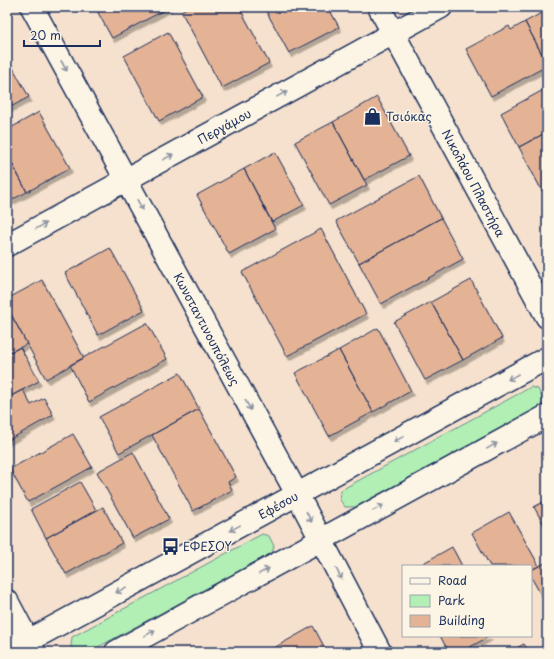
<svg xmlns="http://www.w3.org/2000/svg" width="554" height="659" viewBox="0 0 554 659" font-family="'Playpen Sans',sans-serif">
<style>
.green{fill:#b1efb5;stroke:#668f8a}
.building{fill:#e4b396;stroke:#1b2f5e;filter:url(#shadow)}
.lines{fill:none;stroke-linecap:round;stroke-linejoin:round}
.minor-casing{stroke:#1b2f5e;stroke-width:25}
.minor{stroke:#fcf5e5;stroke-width:22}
.oneway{stroke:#8c92a2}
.labels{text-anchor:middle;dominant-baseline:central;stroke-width:3;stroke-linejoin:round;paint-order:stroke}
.poi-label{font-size:12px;fill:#1b2f5e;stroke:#fcf5e5;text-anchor:start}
.street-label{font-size:12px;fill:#1b2f5e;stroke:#fcf5e5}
</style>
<defs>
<filter id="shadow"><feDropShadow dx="2.5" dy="4.5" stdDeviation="0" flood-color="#0004"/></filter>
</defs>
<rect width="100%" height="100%" fill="#f5e1cd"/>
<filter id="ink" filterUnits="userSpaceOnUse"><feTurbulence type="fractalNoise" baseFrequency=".025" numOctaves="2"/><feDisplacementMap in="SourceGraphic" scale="8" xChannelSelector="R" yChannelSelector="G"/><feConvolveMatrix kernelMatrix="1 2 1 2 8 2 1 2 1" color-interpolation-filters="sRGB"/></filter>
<g filter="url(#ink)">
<path class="green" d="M531 387 538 389 543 400 541 406 355 507H345L340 500 341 490Z
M262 534 269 536 274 546 272 553 89 652H75L71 646 72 637Z"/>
<path class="building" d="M95 7H170L112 38Z
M188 7H239L269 63 222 88 181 11Z
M264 7H328L339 27 289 53Z
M547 10V59L545 60 525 22Z
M525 22 547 64V66L491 96 466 49 509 26 511 30Z
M168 32 203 97 159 121 124 56Z
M9 61 29 97 7 109V62Z
M547 88V132L519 147 501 113Z
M377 97 409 156 364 180 333 122Z
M39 112 70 168 27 192 7 154V130Z
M333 122 367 185 329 205 295 142Z
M547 132V188L542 191 519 147Z
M275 152 304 205 272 222 244 169Z
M7 154 27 192 7 202Z
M244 169 275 229 229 254 197 195Z
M419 176 441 218 359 263 336 221Z
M441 218 463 259 381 304 359 263Z
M321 229 366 314 287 356 242 272Z
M110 248 144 310 98 335 65 273Z
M42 280 84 358 46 379 7 307V299Z
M471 280 502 338 463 360 431 302Z
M431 302 463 360 425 380 394 322Z
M7 307 27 344 7 354Z
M147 323 167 359 89 402 70 365Z
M378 328 411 391 373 412 339 350Z
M20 347 39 381 7 398V354Z
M339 350 373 412 329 436 295 373Z
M180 373 199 409 119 453 99 417Z
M23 390 31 405 44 398 53 415 7 441V398Z
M199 409 236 477 228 482 232 490 193 511 152 435Z
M73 434 92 467 28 502 10 469Z
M133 452 169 519 133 538 97 472Z
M80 482 96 510 46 538 31 509Z
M547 500V530L534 507Z
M103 507 122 543 66 574 46 538Z
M509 512 539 566 531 570V566H490L472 533Z
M452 547 462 566H418Z
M547 562V605L531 577V570Z
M313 626 327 652H274L272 649Z
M440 636H490L461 652H449Z
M524 644 529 652H509Z"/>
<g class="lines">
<defs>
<path id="minor" d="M32 7 297 494 380 652
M379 7 547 317
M7 245 441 7
M7 601 34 652
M8 652 547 358
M116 652 547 416"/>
</defs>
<use href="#minor" class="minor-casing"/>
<use href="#minor" class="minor"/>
</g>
<defs><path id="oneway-shaft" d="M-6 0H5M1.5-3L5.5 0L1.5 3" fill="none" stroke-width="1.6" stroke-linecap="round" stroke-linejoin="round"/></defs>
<g class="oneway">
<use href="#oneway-shaft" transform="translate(64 66) rotate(61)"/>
<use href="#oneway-shaft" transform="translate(282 94) rotate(-29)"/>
<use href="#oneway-shaft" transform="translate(168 157) rotate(-29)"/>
<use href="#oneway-shaft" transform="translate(140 205) rotate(62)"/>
<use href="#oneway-shaft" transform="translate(41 226) rotate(-29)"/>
<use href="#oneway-shaft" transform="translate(513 377) rotate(151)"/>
<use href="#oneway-shaft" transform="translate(248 405) rotate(62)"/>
<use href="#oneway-shaft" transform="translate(399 439) rotate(151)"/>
<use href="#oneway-shaft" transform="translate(492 446) rotate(-29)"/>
<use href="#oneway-shaft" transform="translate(378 508) rotate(-29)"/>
<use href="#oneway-shaft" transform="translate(309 517) rotate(63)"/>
<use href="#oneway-shaft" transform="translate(235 528) rotate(151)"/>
<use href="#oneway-shaft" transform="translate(264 571) rotate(-29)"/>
<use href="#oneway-shaft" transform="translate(339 574) rotate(62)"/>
<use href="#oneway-shaft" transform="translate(121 590) rotate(151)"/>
<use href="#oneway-shaft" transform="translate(150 633) rotate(-29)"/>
</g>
</g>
<defs>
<symbol id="shop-bare" viewBox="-9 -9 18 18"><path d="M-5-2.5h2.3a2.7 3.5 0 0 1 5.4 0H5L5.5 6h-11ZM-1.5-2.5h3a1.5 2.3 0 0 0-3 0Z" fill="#1b2f5e" stroke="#fcf5e5" stroke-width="2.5" paint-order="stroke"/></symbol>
<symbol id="bus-bare" viewBox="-9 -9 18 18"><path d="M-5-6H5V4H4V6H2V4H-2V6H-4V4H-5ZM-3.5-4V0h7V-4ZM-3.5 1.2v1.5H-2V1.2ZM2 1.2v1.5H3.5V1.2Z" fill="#1b2f5e" stroke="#fcf5e5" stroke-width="2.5" paint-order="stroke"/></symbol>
</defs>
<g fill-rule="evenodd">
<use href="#shop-bare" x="360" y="104" width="25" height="25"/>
<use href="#bus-bare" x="158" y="534" width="25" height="25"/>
</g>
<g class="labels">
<g class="poi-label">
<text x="386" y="116">Τσιόκας</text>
<text x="183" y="546">ΕΦΕΣΟΥ</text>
</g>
<g class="street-label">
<text transform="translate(224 126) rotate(-29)">Περγάμου</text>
<text transform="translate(474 183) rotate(62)">Νικολάου Πλαστήρα</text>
<text transform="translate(207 329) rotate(62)">Κωνσταντινουπόλεως</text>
<text transform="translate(278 505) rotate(-29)">Εφέσου</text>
</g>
</g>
<rect width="554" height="659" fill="none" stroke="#fcf5e5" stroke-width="24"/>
<rect x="12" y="12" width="530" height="635" fill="none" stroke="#1b2f5e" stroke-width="1.5" filter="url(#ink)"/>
<rect x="402" y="565" width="130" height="72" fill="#fcf5e5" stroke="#a2a6af"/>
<rect x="410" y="578" width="20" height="6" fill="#fcf5e5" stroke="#a2a6af"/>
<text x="438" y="585" font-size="12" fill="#1b2f5e">Road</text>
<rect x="410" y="595" width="20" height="12" fill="#b1efb5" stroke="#a2a6af"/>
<text x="438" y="605" font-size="12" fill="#1b2f5e">Park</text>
<rect x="410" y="615" width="20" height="12" fill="#e4b396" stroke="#a2a6af"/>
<text x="438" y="625" font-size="12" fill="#1b2f5e">Building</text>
<path d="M24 40v6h76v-6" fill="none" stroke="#1b2f5e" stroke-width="2"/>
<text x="30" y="40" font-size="12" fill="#1b2f5e" stroke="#fcf5e5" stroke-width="3" paint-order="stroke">20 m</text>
</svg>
